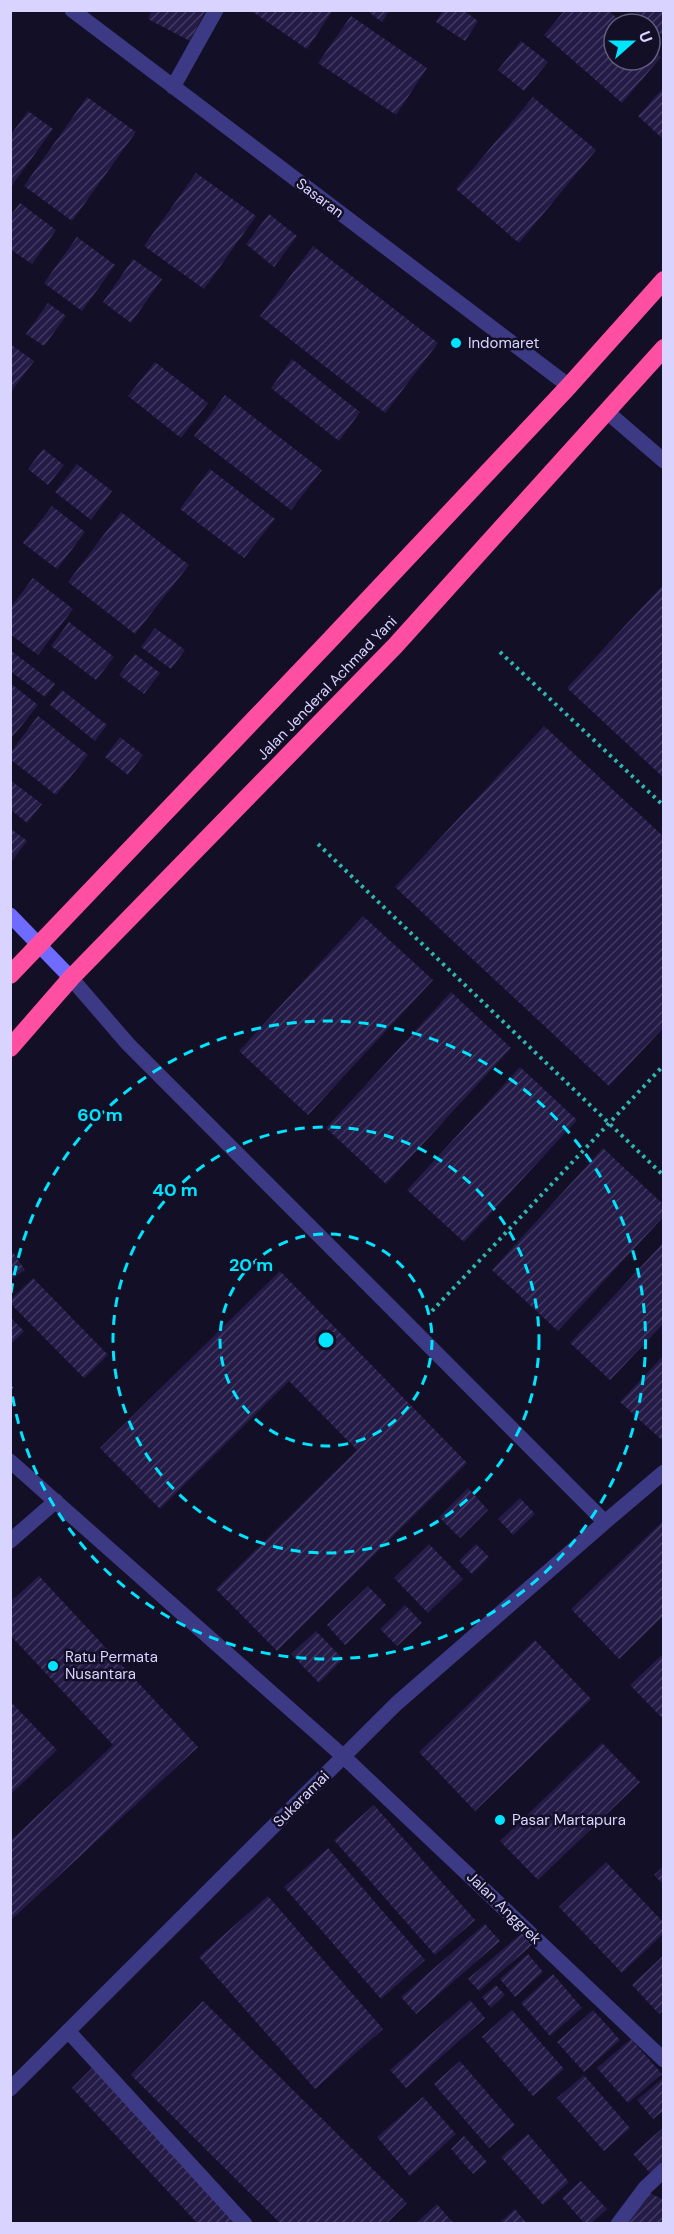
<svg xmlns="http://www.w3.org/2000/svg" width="674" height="2234" viewBox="0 0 674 2234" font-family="'DM Sans',sans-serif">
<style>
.building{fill:url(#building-hatch)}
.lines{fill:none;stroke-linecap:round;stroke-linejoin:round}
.path{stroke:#2fb8b0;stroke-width:4;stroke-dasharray:3 4.5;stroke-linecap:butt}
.lane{stroke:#3d3a85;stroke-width:15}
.street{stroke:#3d3a85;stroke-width:15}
.secondary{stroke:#6f6bff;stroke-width:15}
.highway{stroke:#ff4fa3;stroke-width:18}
.ring{fill:none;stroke:#00e5ff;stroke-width:3;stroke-dasharray:10 8}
.poi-dot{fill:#00e5ff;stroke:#130f26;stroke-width:2}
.labels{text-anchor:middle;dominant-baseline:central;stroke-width:5;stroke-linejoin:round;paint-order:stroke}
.street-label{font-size:15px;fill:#d9d4ff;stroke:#130f26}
.poi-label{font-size:15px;fill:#d9d4ff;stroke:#130f26;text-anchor:start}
.centre{fill:#00e5ff;stroke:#130f26;stroke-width:3}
.ring-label{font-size:18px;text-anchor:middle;font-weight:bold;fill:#00e5ff;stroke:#130f26;stroke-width:5;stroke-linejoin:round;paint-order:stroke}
</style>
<defs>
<pattern id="building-hatch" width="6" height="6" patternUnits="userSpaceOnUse" patternTransform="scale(1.5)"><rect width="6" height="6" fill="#241b47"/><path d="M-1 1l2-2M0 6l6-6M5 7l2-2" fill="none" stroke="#433b63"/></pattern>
</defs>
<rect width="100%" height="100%" fill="#130f26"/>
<path class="building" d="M152 10H206L190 41 148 19Z
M250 10H333L307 49Z
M366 10H390L382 22Z
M443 10H463L478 21 465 41 436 22Z
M565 10H608L623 24H614V60H650V47L661 57 622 103 544 35Z
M633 10H664V37L650 24Z
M351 16 427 68 396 115 318 63Z
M521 41 548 62 524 91 498 70Z
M664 87V140L638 116Z
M87 97 136 132 72 221 24 186Z
M533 97 596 150 519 243 456 189Z
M28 111 53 129 10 188V136Z
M196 173 256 216 204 289 144 246Z
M20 203 56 230 32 264 10 249V216Z
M269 214 297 236 274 267 246 244Z
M77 237 115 265 82 311 44 283Z
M313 246 438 343 385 413 260 316Z
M133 259 162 279 131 323 103 302Z
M48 303 66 316 44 346 26 334Z
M10 344 34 361 10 393Z
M292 359 360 412 339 441 271 388Z
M155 362 208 403 181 438 128 396Z
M225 395 322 470 291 510 194 436Z
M43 449 64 465 48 485 28 469Z
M77 464 112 491 91 520 55 492Z
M210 469 275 519 244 558 180 509Z
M52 506 85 532 57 569 23 543Z
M121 512 189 565 135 634 68 582Z
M33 578 73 609 38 655 10 634V608Z
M664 584V778L567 688Z
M69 622 114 657 96 680 51 646Z
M155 628 185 650 171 669 141 647Z
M10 650 55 684 45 697 10 671Z
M135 654 160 673 144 694 119 675Z
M10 683 38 705 10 740Z
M62 690 107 725 95 741 50 705Z
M38 716 88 755 56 795 10 759V753Z
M544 726 664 837V1027L609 1086 395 887Z
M120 737 143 755 128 775 105 757Z
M10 780 42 804 27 823 10 809Z
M10 828 27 841 10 863Z
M363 916 433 980 308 1115 239 1051Z
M451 992 511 1048 386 1184 326 1128Z
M520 1067 577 1120 464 1242 407 1190Z
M603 1148 664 1205V1216L558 1331 492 1270Z
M664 1242V1323L610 1380 570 1343Z
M10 1248 25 1270 10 1280Z
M280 1271 467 1463 277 1651 216 1589 357 1450 289 1381 160 1509 100 1448Z
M33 1278 108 1355 84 1378 10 1303V1300Z
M10 1317 24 1331 10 1345Z
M664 1355V1442L620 1402Z
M468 1488 488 1510 460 1538 439 1517Z
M520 1498 535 1514 513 1535 498 1519Z
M664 1520V1615L619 1659 571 1609Z
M429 1544 463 1579 428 1613 394 1578Z
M476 1544 489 1557 472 1574 459 1561Z
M39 1576 198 1747 10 1921V1841L113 1745 10 1635V1602Z
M368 1586 386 1605 345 1645 327 1625Z
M405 1605 422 1623 397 1646 380 1629Z
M316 1631 343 1659 319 1683 291 1654Z
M535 1640 591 1699 475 1811 419 1752Z
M664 1653V1720L630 1685Z
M10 1701 57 1750 10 1795Z
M602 1743 640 1782 538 1880 500 1841Z
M374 1805 475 1920 435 1955 334 1840Z
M328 1848 425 1960 381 1999 284 1887Z
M606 1862 664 1923V1933L622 1973 559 1907Z
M664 1866V1885L654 1875Z
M268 1896 383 2029 315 2089 199 1957Z
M485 1924 500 1941 416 2014 401 1997Z
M522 1933 532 1945 479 1991 468 1979Z
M528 1954 543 1972 515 1997 500 1979Z
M664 1955V2009L659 2014 632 1985Z
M553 1974 582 2008 550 2036 521 2003Z
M496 1985 505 1995 491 2008 482 1997Z
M470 2000 485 2018 406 2088 390 2070Z
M203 2001 407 2203 386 2224H281L131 2075Z
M512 2010 564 2069 533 2096 482 2037Z
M593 2010 620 2040 584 2072 557 2042Z
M631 2039 662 2074 628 2103 597 2068Z
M460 2061 515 2125 489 2148 434 2084Z
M92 2068 237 2224H198L72 2088Z
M584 2075 630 2128 604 2151 557 2098Z
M664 2077V2110L653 2119 637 2100Z
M423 2097 456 2134 410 2176 377 2137Z
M664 2127V2161L650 2173 633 2154Z
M528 2134 569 2182 543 2205 501 2157Z
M464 2136 487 2162 473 2174 451 2149Z
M581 2181 607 2209 590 2224H585L562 2198Z
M644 2190 664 2200V2224H628Z
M437 2204 454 2224H415Z
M515 2209 527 2224H498Z"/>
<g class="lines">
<path class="path" d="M500 652 664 806
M318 844 664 1176
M432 1311 664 1065"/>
<path class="lane" d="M606 411 664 461
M71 978 128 1044 605 1522 664 1472
M10 1461 344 1757 664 2060
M10 1541 56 1501
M10 2089 396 1704 605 1522"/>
<path class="street" d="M72 10 569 386
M173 87 216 10
M68 2031 245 2224
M618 2224 645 2188 664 2170"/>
<path class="secondary" d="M10 915 71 978"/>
<path class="highway" d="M10 975 328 642 569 386 664 280
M10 1048 71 978 395 646 664 348"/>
</g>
<g class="ring">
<circle cx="326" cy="1340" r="106"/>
<circle cx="326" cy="1340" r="213"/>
<path d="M11 1293A319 319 0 1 1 11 1387"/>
</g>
<g class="poi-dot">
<circle cx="456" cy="343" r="6"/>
<circle cx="53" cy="1666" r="6"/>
<circle cx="500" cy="1820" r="6"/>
</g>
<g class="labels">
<g class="street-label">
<text transform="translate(320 198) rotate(37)">Sasaran</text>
<text transform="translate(327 688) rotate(-46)">Jalan Jenderal Achmad Yani</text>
<text transform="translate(301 1799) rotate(-45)">Sukaramai</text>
<text transform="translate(504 1908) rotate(44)">Jalan Anggrek</text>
</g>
<g class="poi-label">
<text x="468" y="343">Indomaret</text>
<text x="65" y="1657">Ratu Permata<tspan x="65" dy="17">Nusantara</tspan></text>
<text x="512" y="1820">Pasar Martapura</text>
</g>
</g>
<circle cx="326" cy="1340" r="9" class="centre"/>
<g class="ring-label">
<text x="100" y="1121">60 m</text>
<text x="175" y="1196">40 m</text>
<text x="251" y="1271">20 m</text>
</g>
<rect width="674" height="2234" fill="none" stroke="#d9d4ff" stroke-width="24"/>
<g transform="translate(632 42) rotate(69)"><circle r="28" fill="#130f26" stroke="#625e7d" stroke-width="1.5"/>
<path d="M0-4.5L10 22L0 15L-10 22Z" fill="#00e5ff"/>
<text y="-9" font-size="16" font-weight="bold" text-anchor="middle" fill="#d9d4ff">U</text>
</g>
</svg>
